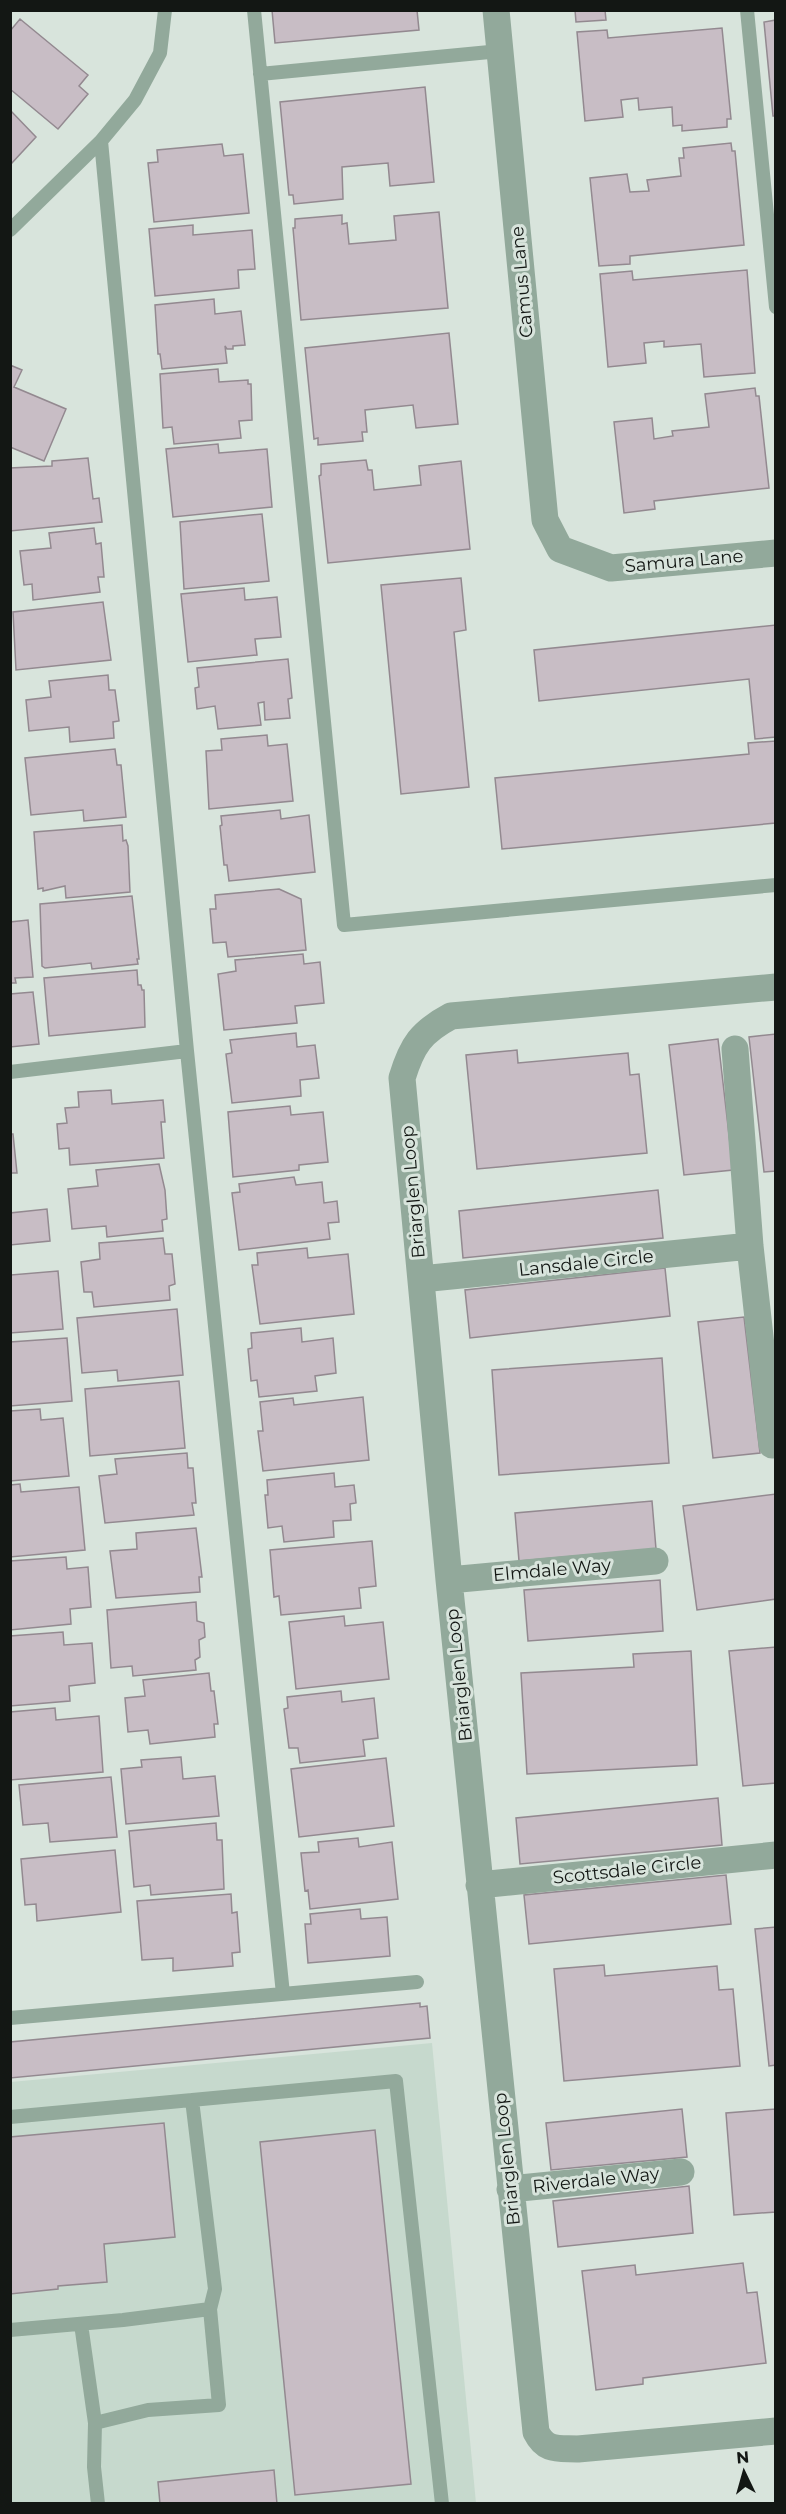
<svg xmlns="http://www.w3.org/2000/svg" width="786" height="2514" viewBox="0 0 786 2514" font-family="Montserrat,sans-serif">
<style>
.built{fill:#c6d9cd}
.building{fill:#c8bdc5;stroke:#938990;stroke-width:1.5}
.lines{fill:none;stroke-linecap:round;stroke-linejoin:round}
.lane{stroke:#92a99b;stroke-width:14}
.street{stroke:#92a99b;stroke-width:27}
.labels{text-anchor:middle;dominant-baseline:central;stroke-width:6;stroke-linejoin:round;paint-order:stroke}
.street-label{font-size:18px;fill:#131714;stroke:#d8e4dc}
</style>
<rect width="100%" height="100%" fill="#d8e4dc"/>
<path class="built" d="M432 2043 476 2503 11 2504V2082Z"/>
<path class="building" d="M272 10H417L419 30 275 43Z
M575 10H605L606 20 576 22Z
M20 19 88 75 79 86 88 94 58 129 10 89V31Z
M776 20V116H773L764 22Z
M722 28 731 119H727V127L682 131V125L673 126 672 107 639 110 638 98 621 100 623 117 585 121 577 32 607 30 608 38Z
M425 87 434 182 390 186 388 163 342 167 343 199 294 204 293 195H289L280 102Z
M10 110 36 137 10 165Z
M731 143 732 151H735L744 245 630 256V264L599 266 590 178 627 174 630 192 649 191 647 180 681 176 679 158H684L683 148Z
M222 144 224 156 243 154 249 213 154 222 148 163 158 162 157 150Z
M439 212 448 308 301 320 293 228H295V219L342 215V224L347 223 349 244 396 240 394 216Z
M193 225V235L252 230 255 269 238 270 239 288 155 296 149 229Z
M747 270 755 373 704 377 701 344 664 347V341L644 343 646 363 608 367 600 274 632 271 633 280Z
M214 299 215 314 241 311 245 345 233 346V349H227L225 346 227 363 162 369 160 354H158L155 305Z
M449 333 458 424 416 428 413 405 365 410 367 432H362L363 441 318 445V438L314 439 305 348Z
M10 365 22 370 14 387 66 409 44 461 10 447Z
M218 369 219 382 248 380V384H251L252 420 239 421 241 438 174 444 172 427 163 428 160 374Z
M755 388 756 396H759L769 488 654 501 655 509 624 513 614 422 652 418 654 439 673 436 672 431 709 427 705 394Z
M218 444 219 453 267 449 272 507 173 517 166 449Z
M88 458 93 499 99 498 102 522 10 531V468L52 466V461Z
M366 460 368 470H372L374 490 421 485 419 466 461 461 470 549 328 563 319 476 321 475V464Z
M262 514 269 581 184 589 180 522Z
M94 528 96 544 101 543 104 577H98L100 592 33 600 32 584 24 585 20 551 51 548 49 533Z
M461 578 466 630 454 632 469 787 401 794 381 585Z
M244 588 245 600 277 597 281 637 255 639 257 655 188 662 181 594Z
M103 602 111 660 16 670 13 612Z
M776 625V737L755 739 749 679 539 701 534 650Z
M288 659 292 698 288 699 290 718 265 720 264 702 258 703 261 725 218 729 215 706 197 709 195 688 199 687 197 668Z
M108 675 109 690H115L119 721 113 722 114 738 70 742 69 727 29 731 26 700 51 697 49 681Z
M267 735 268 746 287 744 293 801 209 809 206 751 222 750 221 739Z
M776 741V823L502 849 495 778 749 754 748 743Z
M115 749 117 765H121L126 817 84 821 83 810 31 815 25 758Z
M280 810 281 819 309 815 315 872 229 881 227 865H224L220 826 222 825 221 816Z
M122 825 123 841 126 840 128 846 130 892 66 898 65 886 43 891V888L38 889 34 832Z
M279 889 301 899 306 950 228 957 226 942 213 943 210 909H216L215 895Z
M132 896 139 959H137L138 964 92 969 91 963 45 968 42 966 40 904Z
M28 920 33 977 15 978 16 983H10V922Z
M303 954 304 964 320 962 324 1003 295 1006 297 1023 224 1030 218 974 236 971 235 960Z
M137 970 138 985H141L142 990H144L145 1027 49 1036 44 978Z
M33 992 39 1044 10 1047V994Z
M296 1033 297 1047 315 1045 319 1078 300 1080 301 1096 232 1103 226 1054 232 1053 230 1040Z
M776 1034V1171L764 1172 749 1037Z
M718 1039 733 1170 684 1175 669 1045Z
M517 1050 518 1063 628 1053 630 1075 639 1074 647 1153 477 1169 466 1055Z
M111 1090 112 1104 163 1100 165 1122H161L164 1158 70 1165 69 1148 59 1149 57 1124 67 1123 65 1108 79 1107 78 1092Z
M290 1106 291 1115 323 1112 328 1162 299 1165V1170L233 1177 228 1112Z
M10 1134H13L17 1173H10Z
M159 1164 165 1190 167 1219 162 1220 163 1231 107 1237 106 1226 72 1229 68 1189 98 1186 96 1170Z
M294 1177 296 1185 322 1182 324 1203 337 1201 339 1222 328 1223 330 1239 239 1250 232 1193 240 1192 239 1184Z
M658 1190 663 1238 463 1258 459 1211Z
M47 1209 50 1241 10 1245V1213Z
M163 1238 165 1254H172L175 1284 169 1286 170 1300 94 1307 92 1292H84L81 1262 100 1259 99 1243Z
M307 1248 308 1258 348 1254 354 1314 260 1324 252 1265H258L257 1253Z
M10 1268 11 1275 58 1271 63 1329 10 1333Z
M665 1268 670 1316 470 1338 465 1290Z
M177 1309 183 1375 118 1381 117 1370 82 1373 77 1318Z
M744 1317 760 1453 713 1458 698 1322Z
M301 1328 302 1342 333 1338 336 1373 315 1376 317 1391 259 1397 257 1380 251 1381 248 1349 252 1348 251 1333Z
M67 1338 72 1401 10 1406V1342Z
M662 1358 669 1463 499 1475 492 1370Z
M179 1381 185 1448 90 1456 85 1389Z
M363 1397 369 1460 263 1471 258 1431H263L260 1402 293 1398 294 1405Z
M40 1409 41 1420 63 1418 69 1476 10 1481V1411Z
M187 1453 188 1468H193L196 1503H192L194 1515 105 1523 99 1476 117 1474 115 1459Z
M334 1473 335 1487 354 1485 356 1503 350 1504 351 1520 333 1521 334 1537 284 1542 282 1526 268 1528 265 1495H268L267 1480Z
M20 1484 21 1492 79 1487 85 1550 10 1557V1485Z
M776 1494V1599L697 1610 683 1506Z
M652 1501 656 1549 519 1561 515 1513Z
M196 1528 202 1577H199L200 1592 116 1598 110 1551 137 1549 136 1533Z
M372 1541 376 1586 359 1588 361 1608 281 1615 279 1596 274 1597 270 1550Z
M66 1557 67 1569 88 1567 91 1607 70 1609 71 1624 10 1630V1561Z
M660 1580 663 1631 528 1641 524 1590Z
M196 1602 197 1621 204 1623 205 1637 199 1640 200 1657 195 1660 196 1670 133 1676 132 1666 111 1668 107 1610Z
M344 1616 345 1626 383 1622 389 1679 296 1689 289 1622Z
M63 1632 64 1645 92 1643 95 1683 69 1686 70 1701 10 1706V1636Z
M776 1647V1783L743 1786 729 1651Z
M691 1651 697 1765 527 1774 521 1673 634 1667 633 1654Z
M209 1673 211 1691H214L218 1724H214L215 1737 150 1744 148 1730 128 1732 125 1698 145 1696 143 1680Z
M341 1691 342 1702 374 1698 378 1738 363 1740 365 1756 300 1763 298 1748H289L284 1709 288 1708 287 1697Z
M55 1708 56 1720 99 1716 103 1772 10 1780V1712Z
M181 1757 183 1779 215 1776 219 1816 126 1824 121 1769 142 1767 141 1760Z
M386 1758 394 1826 299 1837 291 1769Z
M111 1777 117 1837 50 1842 48 1823 23 1825 19 1785Z
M718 1798 722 1845 520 1864 516 1818Z
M216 1823 217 1840H222L224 1889 151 1895 150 1885 134 1887 129 1831Z
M358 1838 359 1847 392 1842 398 1899 310 1909 308 1890 305 1891 301 1853 319 1852 318 1842Z
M115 1850 121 1912 37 1921 36 1904 25 1905 21 1859Z
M726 1875 731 1924 529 1944 524 1895Z
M231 1894 232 1913 237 1912 240 1952 232 1953 233 1966 173 1971V1958L142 1960 137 1901Z
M360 1909 361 1919 387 1917 390 1956 308 1963 305 1924H311L310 1914Z
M776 1927V2065L769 2066 755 1929Z
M604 1965 605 1976 717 1966 719 1990 733 1989 740 2066 564 2081 554 1969Z
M420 2003V2007L427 2006 430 2038 10 2078V2042Z
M682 2109 687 2157 551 2170 546 2123Z
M776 2109V2212L734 2215 726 2113Z
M164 2123 175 2237 104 2244 107 2282 58 2286V2289L10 2294V2137Z
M375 2130 411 2484 295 2495 260 2142Z
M689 2186 693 2233 558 2247 553 2201Z
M743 2263 747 2293 757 2292 766 2363 643 2378V2384L596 2390 582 2271 635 2265 636 2275Z
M274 2470 277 2504H160L158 2482Z"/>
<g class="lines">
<path class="lane" d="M254 10 344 925 776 885
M747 10 776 307
M260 74 500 51
M101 141 187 1051 283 1994
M10 230 101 141 135 100 160 53 165 10
M10 1072 187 1051
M10 2018 417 1982
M10 2117 396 2081 442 2504
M81 2324 95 2423
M10 2330 123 2320 210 2309 215 2289 192 2100
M98 2504 94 2467 95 2423 148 2410 219 2405 210 2309"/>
<path class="street" d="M496 10 545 520 560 549 611 568 776 553
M776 987 451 1016C421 1032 412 1045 402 1078L449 1580 536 2432C546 2452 558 2448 578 2449L776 2431
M735 1049 750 1246 772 1445
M421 1279 750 1246
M449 1580 655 1561
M479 1885 776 1855
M510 2189 681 2172"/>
</g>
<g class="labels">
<g class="street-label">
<text transform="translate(522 282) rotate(-95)">Camus Lane</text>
<text transform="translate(684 561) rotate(-5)">Samura Lane</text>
<text transform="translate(413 1192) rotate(-95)">Briarglen Loop</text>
<text transform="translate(586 1263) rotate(-6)">Lansdale Circle</text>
<text transform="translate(552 1570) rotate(-5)">Elmdale Way</text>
<text transform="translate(459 1675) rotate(-96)">Briarglen Loop</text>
<text transform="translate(627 1870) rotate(-6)">Scottsdale Circle</text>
<text transform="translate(507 2159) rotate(-96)">Briarglen Loop</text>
<text transform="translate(596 2180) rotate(-6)">Riverdale Way</text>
</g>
</g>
<rect width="786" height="2514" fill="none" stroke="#131714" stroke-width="24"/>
<g transform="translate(744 2472) rotate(355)" stroke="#d8e4dc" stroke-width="4.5" paint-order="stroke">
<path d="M0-4.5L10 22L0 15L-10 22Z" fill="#131714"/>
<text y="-9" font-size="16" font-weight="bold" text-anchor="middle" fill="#131714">N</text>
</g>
</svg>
